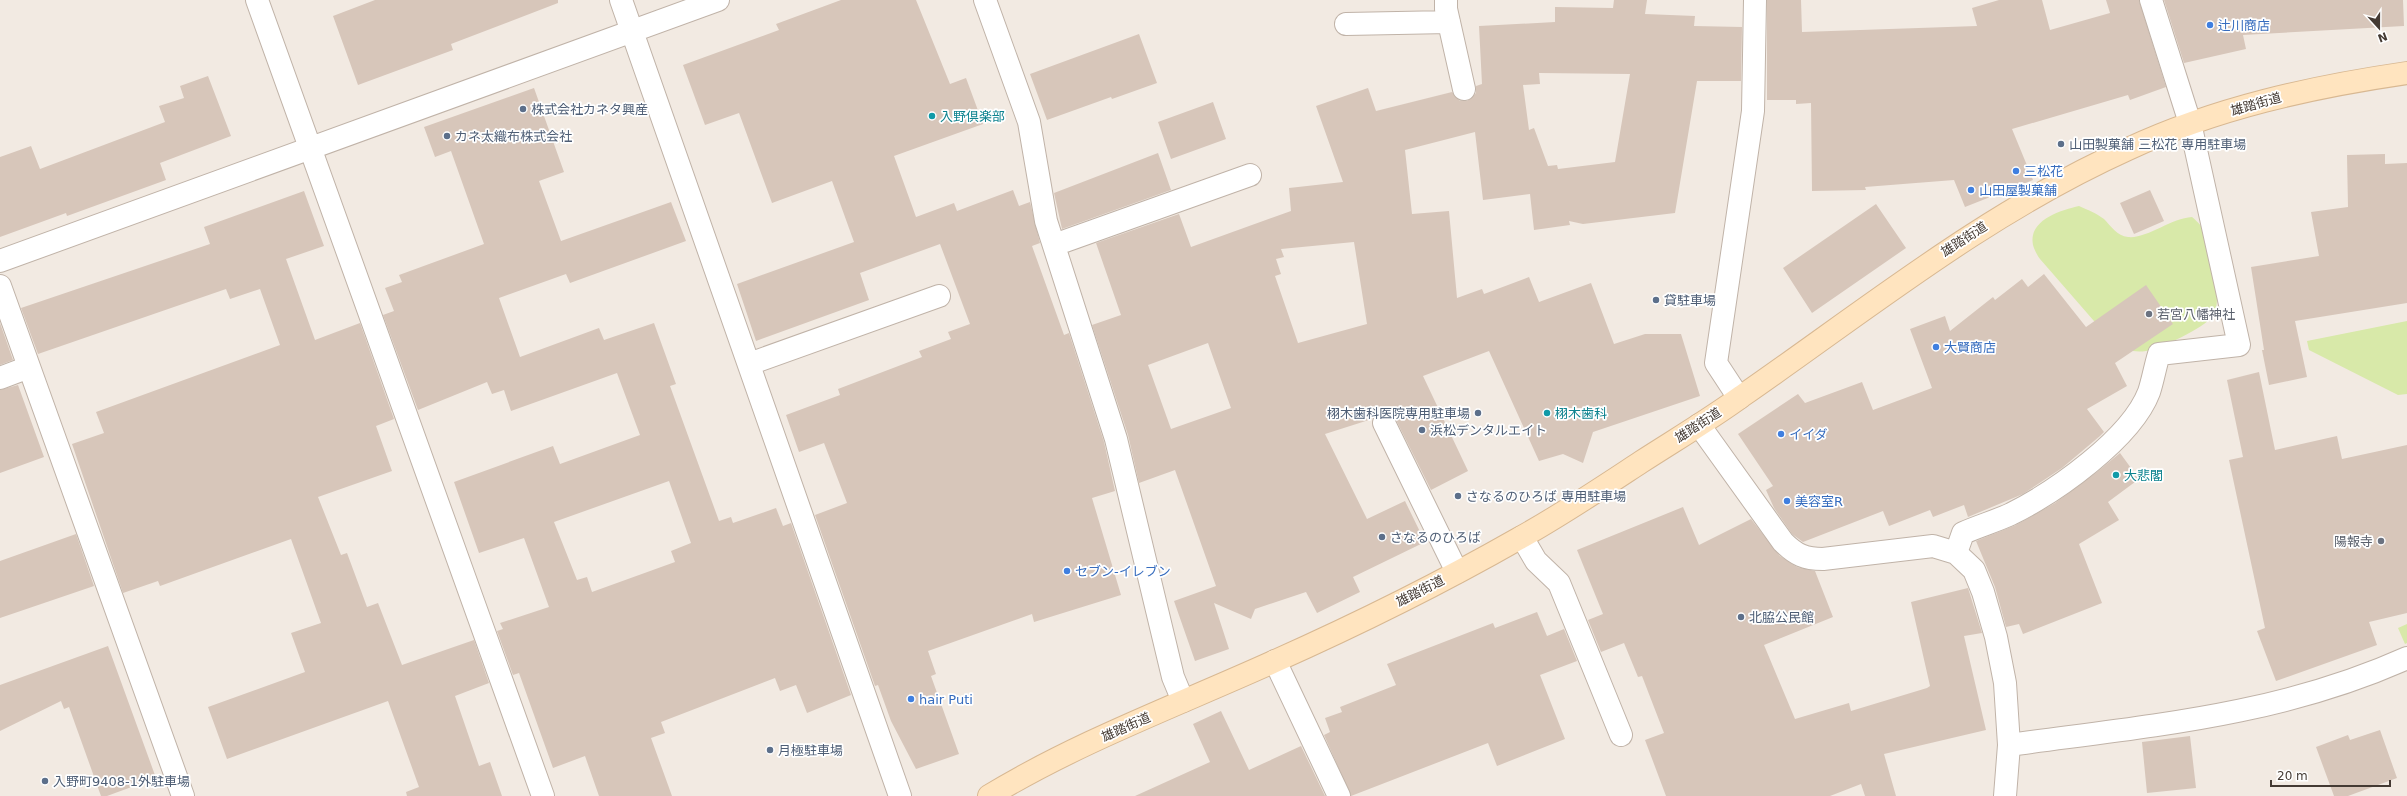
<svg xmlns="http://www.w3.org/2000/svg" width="2407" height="796" viewBox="0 0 2407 796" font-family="'DejaVu Sans','Noto Sans JP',sans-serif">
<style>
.green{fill:#d8e9a9}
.building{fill:#d7c6ba;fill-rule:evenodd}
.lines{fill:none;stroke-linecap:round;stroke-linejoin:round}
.street-casing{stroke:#c0b3a8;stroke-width:24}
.secondary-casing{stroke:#d8b892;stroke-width:24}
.street{stroke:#fff;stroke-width:22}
.secondary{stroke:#ffe4bf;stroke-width:22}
.shop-dot{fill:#3f7fe0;stroke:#fff;stroke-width:1.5}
.service-dot{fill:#5c6f8a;stroke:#fff;stroke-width:1.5}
.culture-dot{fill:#0f9aa8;stroke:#fff;stroke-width:1.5}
.worship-dot{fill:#6b7280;stroke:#fff;stroke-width:1.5}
.labels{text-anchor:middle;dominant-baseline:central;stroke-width:3.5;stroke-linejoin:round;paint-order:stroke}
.shop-label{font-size:13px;fill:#366cbe;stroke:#fff;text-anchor:start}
.street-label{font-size:13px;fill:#443a33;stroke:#fff}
.service-label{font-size:13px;fill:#4e5e75;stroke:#fff;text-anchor:start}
.culture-label{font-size:13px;fill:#0d838f;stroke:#fff;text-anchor:start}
.worship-label{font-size:13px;fill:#5b616d;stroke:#fff;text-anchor:start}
</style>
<rect width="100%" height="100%" fill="#f2eae2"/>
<path class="green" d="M2079 206C2088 210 2096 213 2104 219 2111 226 2117 236 2128 237 2147 239 2171 218 2192 217 2198 222 2202 226 2205 233 2212 249 2223 303 2213 316 2204 328 2160 349 2146 351 2133 353 2125 349 2114 344L2040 259C2037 255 2034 249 2033 245 2028 220 2061 210 2079 206Z
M2407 321V394L2398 395 2309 350 2307 341Z
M2407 624V643L2405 644 2398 628Z"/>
<path class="building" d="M375 0H558V3L451 44 453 50 358 85 333 16Z
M841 0H916L950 84 966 78 983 124 894 156 916 217 954 203 957 211 1013 190 1019 206 1030 202 1040 243 1032 246 1064 335 1069 333 1104 442 1115 491 1092 498 1121 595 1034 622 1032 614 928 651 936 674 931 676 959 754 916 769 891 721 878 685 875 686 815 515 847 503 824 443 799 452 786 415 840 395 838 389 922 357 919 351 951 339 948 332 970 324 940 244 860 273 869 300 756 341 737 284 854 242 832 181 772 203 739 113 705 125 683 65 779 30 776 24Z
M1614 0H1647L1645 14 1695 16 1694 26 1742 27 1741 81H1697L1675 213 1583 224 1569 221 1570 225 1534 230 1530 194 1483 200 1475 132 1405 150 1412 214 1449 211 1457 298 1482 289 1484 294 1529 277 1539 302 1591 283 1614 344 1645 334H1681L1700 396 1593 432 1583 463 1563 454 1539 461 1489 351 1423 376 1468 471 1431 490 1395 418 1385 411 1378 412 1372 419 1325 434 1367 519 1405 501 1425 542 1353 577 1360 592 1317 613 1306 592 1255 609 1251 619 1214 603 1229 649 1195 661 1174 601 1216 586 1175 470 1139 483 1128 435 1092 325 1121 315 1096 243 1179 214 1191 247 1291 211 1289 188 1343 182 1316 106 1368 88 1376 111 1452 92 1460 101H1467L1476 93V86L1482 84 1479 26 1555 22V7L1613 8ZM1539 73 1630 74 1615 162 1558 169 1557 165 1548 166 1534 128 1529 130 1523 85 1540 84ZM1354 242 1367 324 1298 343 1275 276 1281 274 1276 259 1284 257 1281 249ZM1208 343 1231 408 1171 429 1148 365Z
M1767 0H1801L1802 32 1977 26 1972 8 1999 0H2042L2050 30 2110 13 2106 0H2139L2166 87 2130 100 2128 95 2012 129 2033 180 1965 207 1954 180 1865 187 1866 190 1812 191 1811 103 1796 104V100H1767Z
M2164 0H2403L2404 26 2243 35 2246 49 2184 63Z
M1139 34 1157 83 1112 99 1111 97 1047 120 1030 74Z
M208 76 231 136 160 163 166 180 67 216 66 213 0 237V157L31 146 40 169 165 122 159 106 184 98 180 86Z
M534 88 564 172 539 181 561 241 671 202 686 241 570 283 566 274 499 298 520 357 599 328 604 340 654 323 676 384 670 386 719 521 731 517 733 523 776 508 783 526 791 523 851 695 807 713 796 685 780 691 775 678 661 722 665 733 651 738 672 796H599L585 756 553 768 519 673 513 675 497 631 503 629 500 623 549 607 524 538 479 553 454 482 553 446 560 464 640 435 617 373 511 411 504 390 492 394 487 382 418 410 383 315 394 311 385 288 402 282 399 275 484 244 451 151 435 157 424 127ZM669 481 691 543 671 551 675 562 592 592 587 577 577 580 554 522Z
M1213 102 1226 139 1171 159 1158 122Z
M1158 153 1171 190 1062 229 1054 193Z
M2385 154V164L2407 163V303L2295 321 2307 377 2269 385 2262 350H2264L2251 267 2319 256 2311 212 2348 207 2347 155Z
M2150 190 2164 221 2134 234 2120 203Z
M304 191 324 246 286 259 315 340 360 323 394 419 376 426 392 471 318 497 341 555 347 553 367 607 378 603 402 665 474 640 489 683 455 696 479 766 490 762 502 796H407L406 792 419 787 388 701 227 759 208 707 305 672 291 633 321 623 291 539 160 586 158 581 123 593 72 444 104 433 96 412 280 345 260 289 230 299 226 289 38 354 21 308 210 244 204 227Z
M1876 204 1906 248 1812 313 1783 268Z
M2044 274 2086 327 2146 285 2173 324 2115 363 2127 386 2087 409 2104 432 2100 436 2062 468 2023 494 1968 517 1964 505 1933 517 1930 510 1889 526 1883 511 1803 542 1792 534 1774 508 1766 490 1773 486 1738 434 1798 394 1805 403 1862 382 1873 410 1932 388 1910 329 1945 316 1950 331 1993 297 1995 300 2022 279 2028 287Z
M0 323 13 360 0 365Z
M2259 372 2275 450 2337 436 2342 459 2407 445V613L2369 622 2377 645 2276 681 2257 631 2265 628 2229 460 2243 457 2227 380Z
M18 385 44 457 0 473V390Z
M2120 453 2139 479 2108 502 2119 520 2079 544 2102 603 2023 634 2019 624 2006 627 1995 587 1976 541 2016 525 2055 503 2097 472Z
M1683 507 1699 545 1751 519 1780 556 1797 567 1815 571 1833 617 1764 645 1795 719 1849 703 1851 711 1927 688 1930 686 1911 602 1968 588 1982 633 1964 636 1986 730 1884 754 1896 796H1865L1861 784 1830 796H1666L1645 740 1664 733 1642 676 1638 677 1624 643 1601 652 1588 620 1603 614 1577 550Z
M76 534 94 586 0 618V561Z
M1537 612 1547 636 1564 629 1577 661 1540 675 1565 739 1497 766 1488 743 1351 796 1324 735 1330 732 1325 718 1342 712 1340 707 1396 685 1387 664 1493 623 1495 628Z
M108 646 156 778 107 796H101L69 707 64 709 61 701 0 731V685Z
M1221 711 1249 770 1301 746 1325 796H1135L1210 762 1193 724Z
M2380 730 2397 778 2348 796H2334L2316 747 2348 735 2350 740Z
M2190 736 2196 788 2147 793 2142 742Z"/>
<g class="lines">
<defs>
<path id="street" d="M257 0 543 796
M621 0 900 796
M985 0 1029 122 1046 221 1116 439 1173 677 1183 701
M1446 0V9L1464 89
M1346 24 1449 22
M1054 245 1250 175
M0 261 718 0
M0 286 183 796
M749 364 939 296
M0 378 29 367
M1739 398 1716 363 1753 111 1755 0
M1384 423 1457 572
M1699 425 1783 542C1796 555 1805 559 1823 559L1933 546 1956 553 1974 570 1983 592 1996 637 2005 683 2009 745 2005 796
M1522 537 1536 561 1559 583 1621 735
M1956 553 1963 533C1979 526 1996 521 2011 514 2055 492 2131 439 2149 392 2153 380 2155 367 2159 354L2239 345 2190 123 2151 0
M1275 661 1339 796
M2009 745C2147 726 2278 716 2407 658"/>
<path id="secondary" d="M989 796C1078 742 1178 705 1273 662 1356 625 1439 584 1518 539 1560 516 1600 489 1641 462 1675 440 1709 420 1742 396 1869 308 1986 213 2128 149 2216 108 2311 87 2407 73"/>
</defs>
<use href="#street" class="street-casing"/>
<use href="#secondary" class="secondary-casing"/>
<use href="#street" class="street"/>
<use href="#secondary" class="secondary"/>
</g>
<g class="shop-dot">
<circle cx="2210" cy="25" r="4"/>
<circle cx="2016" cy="171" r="4"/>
<circle cx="1971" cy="190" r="4"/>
<circle cx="1936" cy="347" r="4"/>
<circle cx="1781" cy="434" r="4"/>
<circle cx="1787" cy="501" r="4"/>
<circle cx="1067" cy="571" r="4"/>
<circle cx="911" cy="699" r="4"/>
</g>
<g class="service-dot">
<circle cx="523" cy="109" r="4"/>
<circle cx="447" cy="136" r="4"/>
<circle cx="2061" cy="144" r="4"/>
<circle cx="1656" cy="300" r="4"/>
<circle cx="1478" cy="413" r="4"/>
<circle cx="1422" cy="430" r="4"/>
<circle cx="1458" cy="496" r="4"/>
<circle cx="1382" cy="537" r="4"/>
<circle cx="1741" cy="617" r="4"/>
<circle cx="770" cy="750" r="4"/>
<circle cx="45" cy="781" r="4"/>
</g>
<g class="culture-dot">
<circle cx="932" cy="116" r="4"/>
<circle cx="1547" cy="413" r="4"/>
<circle cx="2116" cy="475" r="4"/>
</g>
<g class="worship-dot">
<circle cx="2149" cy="314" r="4"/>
<circle cx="2381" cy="541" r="4"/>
</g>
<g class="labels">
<g class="shop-label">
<text x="2218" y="25">辻川商店</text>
<text x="2024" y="171">三松花</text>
<text x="1979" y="190">山田屋製菓舗</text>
<text x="1944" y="347">大賢商店</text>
<text x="1789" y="434">イイダ</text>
<text x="1795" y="501">美容室R</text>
<text x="1075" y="571">セブン-イレブン</text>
<text x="919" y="699">hair Puti</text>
</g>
<g class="street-label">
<text transform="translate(2256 104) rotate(-16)">雄踏街道</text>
<text transform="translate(1964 239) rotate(-33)">雄踏街道</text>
<text transform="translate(1698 425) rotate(-33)">雄踏街道</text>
<text transform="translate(1420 591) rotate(-27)">雄踏街道</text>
<text transform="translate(1126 727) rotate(-24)">雄踏街道</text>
</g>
<g class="service-label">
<text x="531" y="109">株式会社カネタ興産</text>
<text x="455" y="136">カネ太織布株式会社</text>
<text x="2069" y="144">山田製菓舗 三松花 専用駐車場</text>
<text x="1664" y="300">貸駐車場</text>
<text x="1470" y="413" text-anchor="end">栩木歯科医院専用駐車場</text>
<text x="1430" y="430">浜松デンタルエイト</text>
<text x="1466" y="496">さなるのひろば 専用駐車場</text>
<text x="1390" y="537">さなるのひろば</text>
<text x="1749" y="617">北脇公民館</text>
<text x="778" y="750">月極駐車場</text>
<text x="53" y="781">入野町9408-1外駐車場</text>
</g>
<g class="culture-label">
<text x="940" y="116">入野倶楽部</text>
<text x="1555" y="413">栩木歯科</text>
<text x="2124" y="475">大悲閣</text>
</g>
<g class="worship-label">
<text x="2157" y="314">若宮八幡神社</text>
<text x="2373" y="541" text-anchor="end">陽報寺</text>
</g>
</g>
<g transform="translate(2379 28) rotate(159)" stroke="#ffffff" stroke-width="3" paint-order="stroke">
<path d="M0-3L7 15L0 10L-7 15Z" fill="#443a33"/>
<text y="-6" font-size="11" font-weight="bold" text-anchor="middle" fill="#443a33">N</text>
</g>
<path d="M2271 780v6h119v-6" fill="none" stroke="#443a33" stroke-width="2"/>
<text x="2277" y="780" font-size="12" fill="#443a33" stroke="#ffffff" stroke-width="3" paint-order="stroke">20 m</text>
</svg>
